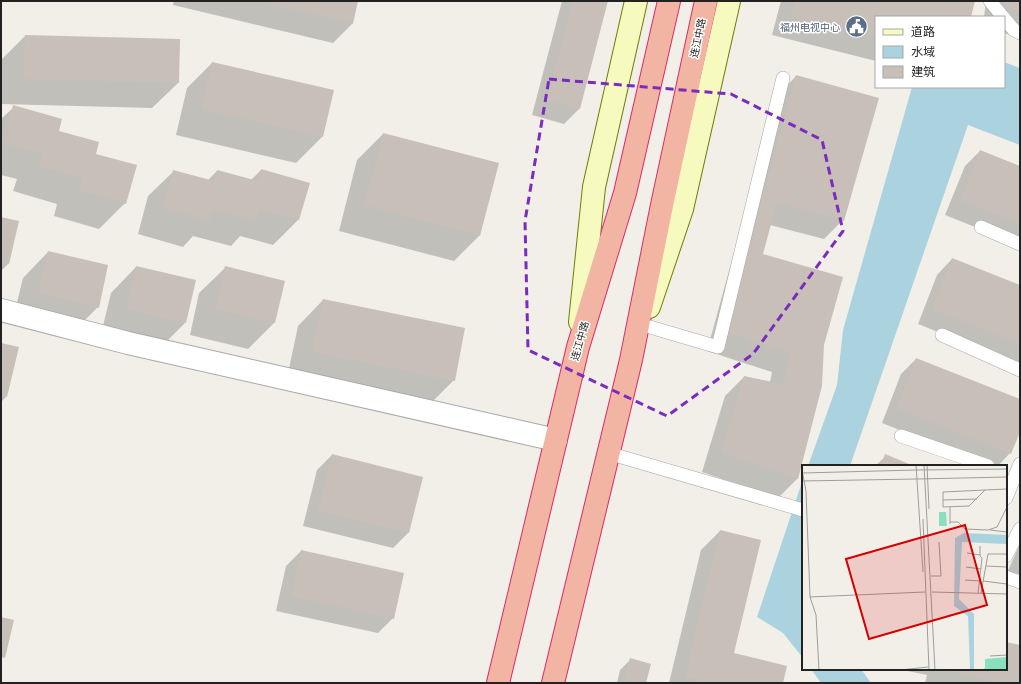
<svg xmlns="http://www.w3.org/2000/svg" width="1021" height="684" viewBox="0 0 1021 684" font-family="Poppins,'Noto Sans SC',sans-serif">
<style>
.water{fill:#aad3df}
.shadow{fill:#0003}
.building{fill:#c7bfb8}
.lines{fill:none;stroke-linecap:round;stroke-linejoin:round}
.service-casing{stroke:#a9a9a9;stroke-width:14}
.minor-casing{stroke:#a9a9a9;stroke-width:24}
.secondary-casing{stroke:#707d05;stroke-width:24}
.trunk-casing{stroke:#dc2a67;stroke-width:24}
.service{stroke:#fff;stroke-width:13}
.minor{stroke:#fff;stroke-width:22}
.secondary{stroke:#f7fabf;stroke-width:22}
.trunk{stroke:#f2b4a3;stroke-width:22}
.marked{fill:none;stroke:#7b2cbf;stroke-width:3;stroke-dasharray:8 5;stroke-linejoin:round}
.labels{text-anchor:middle;dominant-baseline:central;stroke-width:3;stroke-linejoin:round;paint-order:stroke}
.service-label{font-size:10px;fill:#4e5e75;stroke:#fff;text-anchor:end}
.street-label{font-size:10px;fill:#222;stroke:#fff}
.inset-road{fill:none;stroke:#9f9d99;stroke-width:1}
.view{fill:#d40000;fill-opacity:0.15;stroke:#d40000;stroke-width:2}
.inset-edge{fill:none;stroke:#222;stroke-width:2}
</style>
<rect width="100%" height="100%" fill="#f2efe9"/>
<path class="water" d="M1004 62 1020 68V145L968 125 850 466H808L837 385 843 330 912 87H1004Z
M803 479V658L783 633 757 617Z
M811 669H861L871 683H821Z"/>
<path class="shadow" d="M174 1H357L352 24 333 43 173 5Z
M562 1H607L579 109 564 124 532 115Z
M781 1H974L970 17H876V61L772 35Z
M986 1H1020V38L1004 33V17H984Z
M25 36 178 83 152 108 1 104V60Z
M212 63 333 91 322 137 296 163 176 135 187 88Z
M796 76 843 220 824 239 770 225 762 254 823 345 821 386 797 479 778 498 702 472 725 396 744 377 770 382 772 372 707 351 777 96Z
M14 107 95 154 125 203 99 229 54 216 57 204 13 191 17 179 1 175V119Z
M383 134 480 235 454 261 339 231 357 160Z
M980 151 1020 167V245L945 215 965 166Z
M261 170 298 220 273 245 240 236 231 246 193 236 183 247 138 234 148 196 174 171 208 180 217 171 251 180Z
M1 218 8 264 1 271Z
M48 252 98 307 72 333 13 319 23 278Z
M952 259 1020 287V365L918 324 937 275Z
M136 267 185 323 160 348 101 334 111 293Z
M225 268 284 281 274 323 248 349 190 335 199 293Z
M323 300 454 380 428 406 287 378 298 326Z
M1 344 6 397 1 402Z
M916 359 1020 400V430L1010 453 998 466H990L882 423 901 374Z
M332 455 408 533 393 548 303 526 317 470Z
M886 456 912 466H875Z
M720 531 733 654 782 683H669L701 550Z
M1020 544V581L1006 575Z
M301 551 393 618 378 633 276 611 286 566Z
M1006 643 1020 646V683H925L927 675 898 669H1006Z
M631 659 645 683H617L620 670Z"/>
<path class="building" d="M258 1H358L353 24Z
M573 1H608L580 109 546 100Z
M795 1H975L971 17H876V37L791 16Z
M1003 1H1020V12L1002 6Z
M25 35 180 39 179 83 23 79Z
M212 62 334 90 323 137 201 109Z
M796 75 879 98 844 221 777 202 763 254 843 277 824 345 822 386 798 479 721 453 744 376 782 384 791 353 726 332Z
M13 105 62 119 59 131 99 142 96 154 137 165 126 204 79 190 82 178 38 166 42 154 3 143Z
M383 133 499 163 480 236 364 205Z
M980 150 1020 166V224L960 200Z
M261 169 310 183 299 220 260 210 257 221 213 209 209 221 163 208 173 170 214 181 217 170 258 181Z
M1 217 19 221 9 264 1 262Z
M48 251 108 265 99 308 38 293Z
M952 258 1020 285V344L932 309Z
M136 266 196 280 186 323 126 309Z
M225 266 285 281 275 323 215 309Z
M323 299 465 328 455 381 312 352Z
M1 343 19 347 7 397 1 396Z
M916 358 1020 399V432L1011 454 896 408Z
M332 454 423 477 409 533 318 511Z
M885 454 914 466H881Z
M720 530 761 540 734 653 787 666 783 683H708L685 677Z
M301 550 404 573 394 619 291 596Z
M1 617 14 620 5 658 1 657Z
M1006 642 1020 645V683H1001L942 670 1006 669Z
M630 658 651 664 646 683H624Z"/>
<g class="lines">
<defs>
<path id="service" d="M990 1 1003 17
M1004 18 1014 30 1020 33
M981 227 1020 244
M643 325 718 347 783 78
M942 335 1020 370
M901 436 988 466
M608 453 803 510
M1006 498 1020 464
M1006 556 1020 529
M1006 577 1020 582"/>
<path id="minor" d="M1 310 128 343 556 440"/>
<path id="secondary" d="M649 307 682 209 729 1
M580 322 594 187 636 1"/>
<path id="trunk" d="M498 683 578 347 625 193 669 1
M553 683 631 360 662 205 706 1"/>
</defs>
<use href="#service" class="service-casing"/>
<use href="#minor" class="minor-casing"/>
<use href="#secondary" class="secondary-casing"/>
<use href="#trunk" class="trunk-casing"/>
<use href="#service" class="service"/>
<use href="#minor" class="minor"/>
<use href="#secondary" class="secondary"/>
<use href="#trunk" class="trunk"/>
</g>
<path class="marked" d="M549 79 731 94 822 140 843 231 753 354 667 416 528 350 525 221Z"/>
<defs>
<symbol id="civic-disc" viewBox="-11 -11 22 22"><circle r="9.5" fill="#5c6f8a" stroke="#fff"/><path d="M-.6-6.5H3V-4.5H.6V-3L4-1V1h2V6H-6V1h2V-1L-.6-3ZM-1.2 2.5V6h2.4V2.5Z" fill="#fff"/></symbol>
</defs>
<g fill-rule="evenodd">
<use href="#civic-disc" x="844" y="14" width="25" height="25"/>
</g>
<g class="labels">
<g class="service-label">
<text x="840" y="27">福州电视中心</text>
</g>
<g class="street-label">
<text transform="translate(698 38) rotate(-78)">连江中路</text>
<text transform="translate(580 341) rotate(-74)">连江中路</text>
</g>
</g>
<g transform="translate(802 465)">
<rect width="205" height="205" fill="#f2efe9"/>
<path d="M137 47H144L145 61H137ZM205 192V205H180L183 203V194Z" fill="#88e0be"/>
<path d="M162 68 205 70V79L160 77 157 134 172 149V205H168L166 151 152 141 153 73Z" fill="#aad3df"/>
<path class="inset-road" d="M114 0 121 107M122 0 133 205M125 0 127 44M0 5 4 26 8 132 14 150 17 205M114 5 205 4M0 8 114 5M115 14 205 12M0 16 115 14M183 25 167 41 141 42V27L183 25 205 24M141 35 175 34M148 42V59M121 54 127 205M148 57H156L163 64 186 65 195 62 205 42M188 65 205 67M165 88 178 90M184 101 205 102M164 102 179 104M129 111H139L137 77M163 115 178 116M181 116 205 119M130 127 205 129M176 128 180 93 178 91V81M179 128 186 89H205M8 132 123 127M188 191 205 190M98 205 126 202"/>
<path class="view" d="M163 60 185 140 67 174 44 94Z"/>
<rect width="205" height="205" class="inset-edge"/>
</g>
<rect width="1021" height="684" fill="none" stroke="#222222" stroke-width="4"/>
<rect x="875" y="16" width="130" height="72" fill="#ffffff" stroke="#a7a7a7"/>
<rect x="883" y="29" width="20" height="6" fill="#f7fabf" stroke="#a7a7a7"/>
<text x="911" y="36" font-size="12" fill="#222222">道路</text>
<rect x="883" y="46" width="20" height="12" fill="#aad3df" stroke="#a7a7a7"/>
<text x="911" y="56" font-size="12" fill="#222222">水域</text>
<rect x="883" y="66" width="20" height="12" fill="#c7bfb8" stroke="#a7a7a7"/>
<text x="911" y="76" font-size="12" fill="#222222">建筑</text>
</svg>
